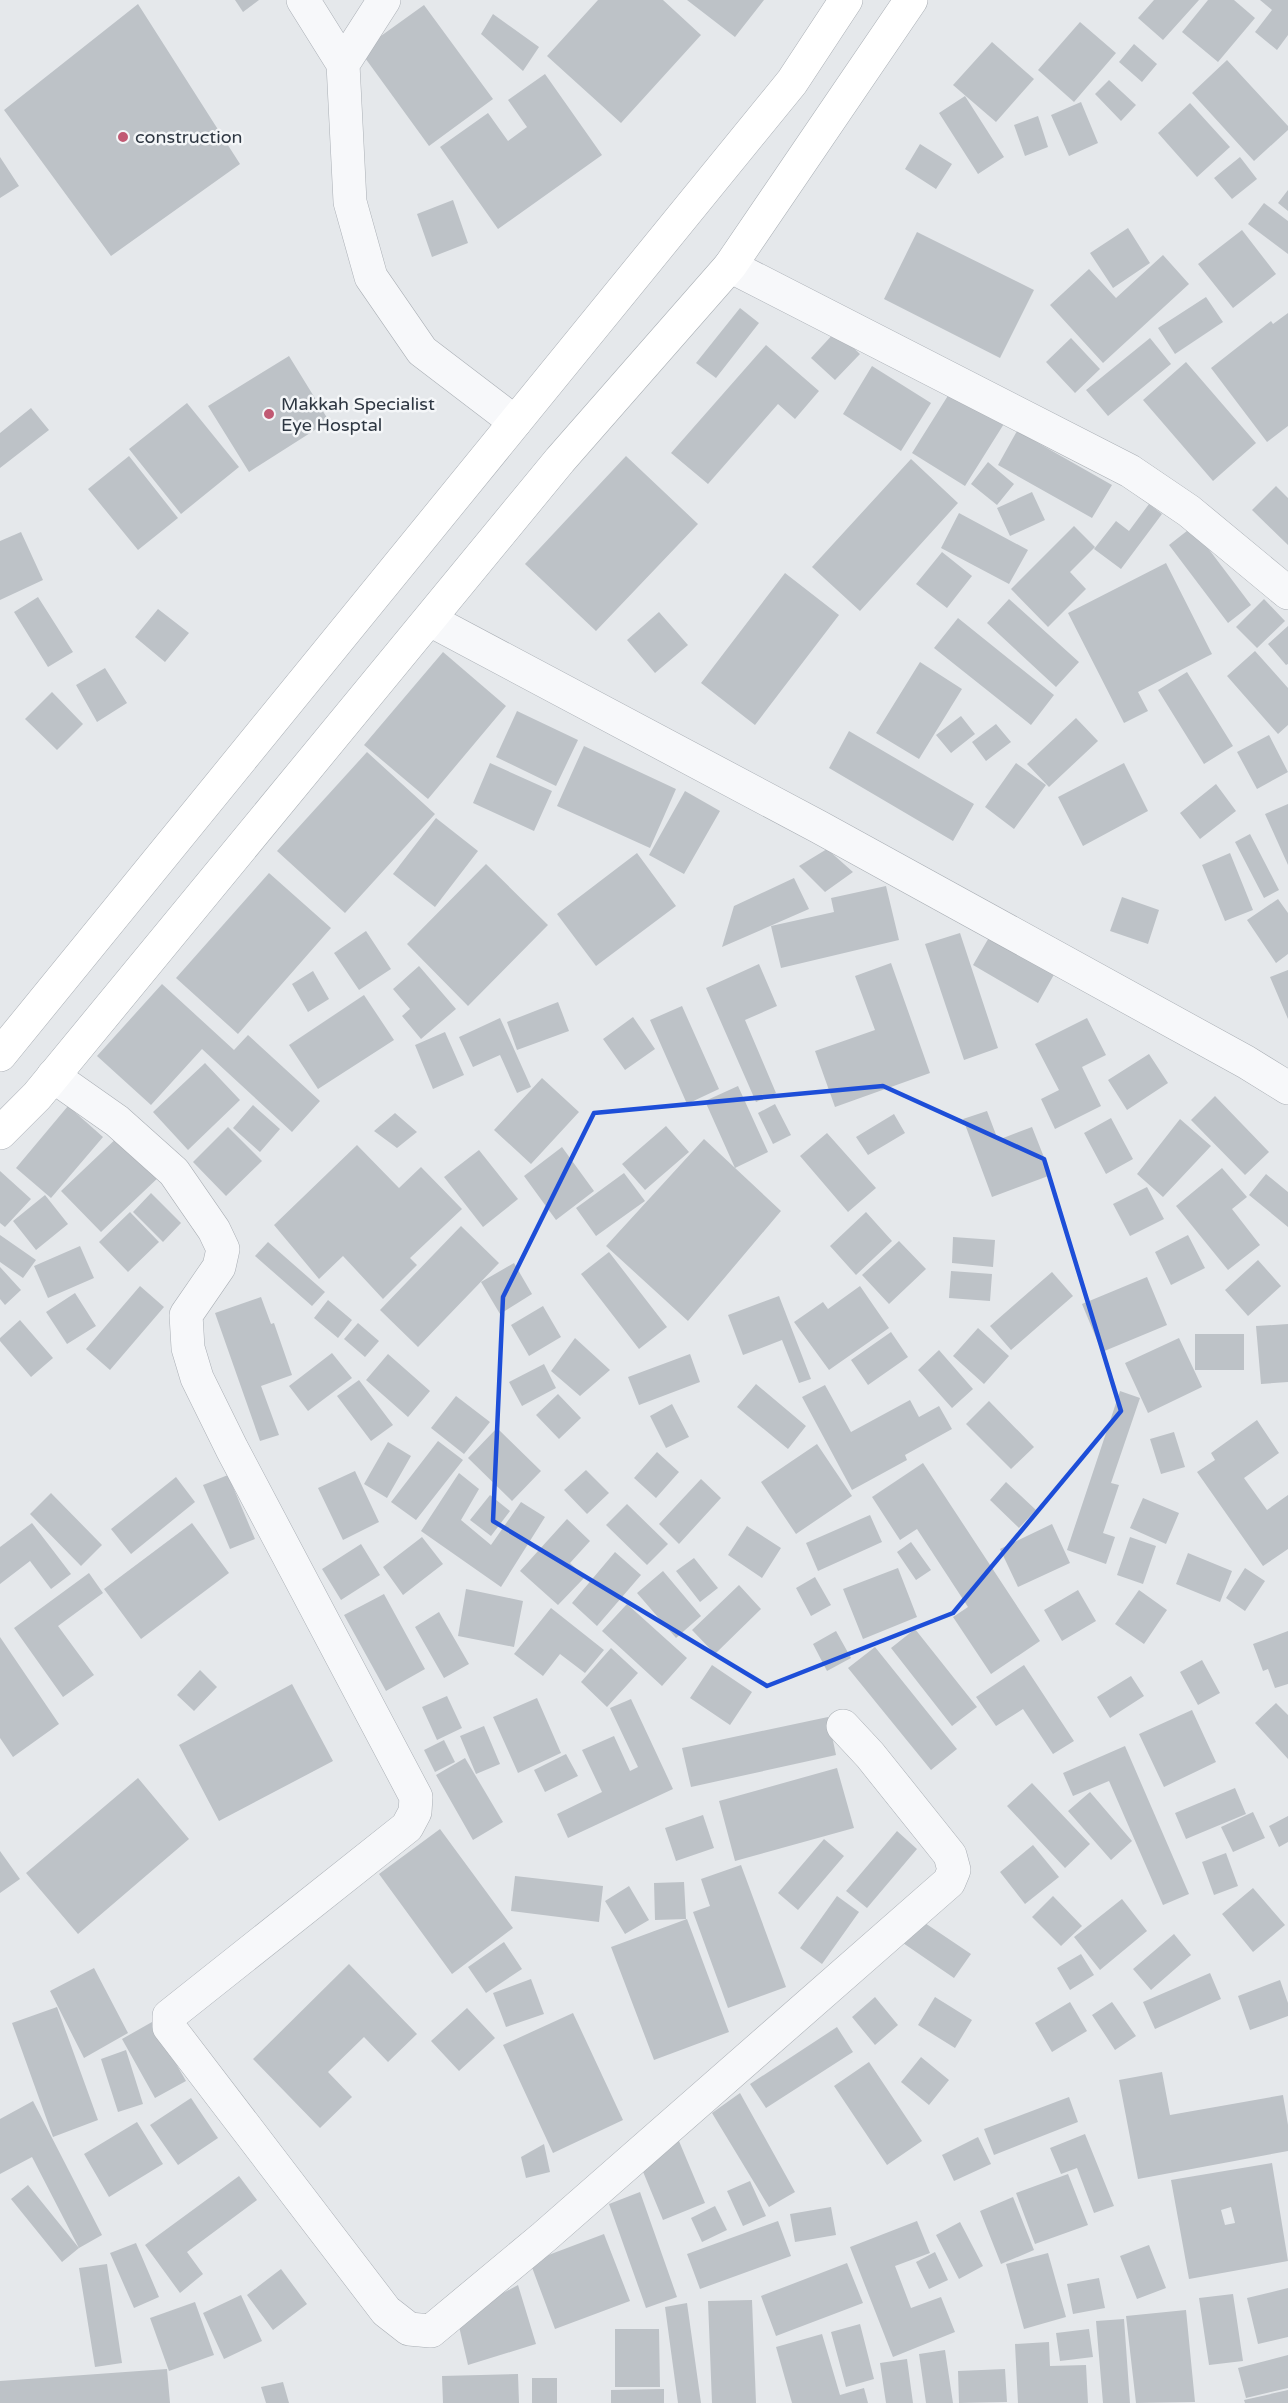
<svg xmlns="http://www.w3.org/2000/svg" width="1288" height="2403" viewBox="0 0 1288 2403" font-family="'Varela Round',sans-serif">
<style>
.building{fill:#bdc2c7;fill-rule:evenodd}
.lines{fill:none;stroke-linecap:round;stroke-linejoin:round}
.minor-casing{stroke:#aaafb5;stroke-width:34}
.secondary-casing{stroke:#aaafb5;stroke-width:34}
.minor{stroke:#f7f8fa;stroke-width:33}
.secondary{stroke:#fff;stroke-width:33}
.marked{fill:none;stroke:#1d4ed8;stroke-width:4.5;stroke-linejoin:round}
.poi-dot{fill:#c15973;stroke:#f4f6f8;stroke-width:2}
.labels{text-anchor:middle;dominant-baseline:central;stroke-width:5;stroke-linejoin:round;paint-order:stroke}
.poi-label{font-size:18px;fill:#2e3742;stroke:#f4f6f8;text-anchor:start}
</style>
<rect width="100%" height="100%" fill="#e5e8eb"/>
<path class="building" d="M235 0H259L243 12Z
M598 0H663L701 35 621 123 547 56Z
M687 0H764L735 37Z
M1154 0H1199L1163 40 1138 18Z
M1208 0H1234L1255 18 1218 62 1182 32Z
M1260 0H1288V35L1277 50 1255 32 1272 10Z
M138 4 240 164 111 256 4 110Z
M424 5 493 99 429 146 360 51Z
M493 14 539 47 523 71 481 34Z
M1080 22 1116 53 1074 102 1038 70Z
M992 42 1034 79 996 122 953 85Z
M1134 44 1157 64 1142 82 1119 62Z
M1227 60 1288 126V130L1254 161 1192 93Z
M545 74 602 155 498 229 440 147 488 113 508 141 527 127 508 100Z
M1109 80 1136 105 1121 121 1095 94Z
M965 96 1004 157 978 174 939 113Z
M1081 102 1098 143 1069 156 1051 115Z
M1190 103 1230 147 1197 177 1158 133Z
M1038 116 1048 147 1025 156 1014 125Z
M920 144 952 164 936 189 905 169Z
M0 157 19 186 0 198Z
M1240 157 1257 179 1232 199 1214 178Z
M1288 190V211L1278 203Z
M453 200 468 243 432 257 417 214Z
M1264 203 1288 221V254L1248 224Z
M1128 228 1150 263 1113 288 1090 253Z
M1242 230 1276 274 1233 308 1198 264Z
M917 232 1034 290 1000 358 884 299Z
M1163 255 1189 284 1103 363 1050 305 1089 269 1116 298Z
M1206 297 1223 322 1175 354 1158 328Z
M740 308 759 323 716 378 696 363Z
M1288 313V426L1267 442 1211 368 1271 321 1273 324Z
M836 331 860 354 835 380 811 358Z
M1071 338 1100 369 1075 393 1046 362Z
M1150 338 1171 364 1108 416 1086 390Z
M766 345 819 391 795 419 778 404 708 484 671 453Z
M289 356 329 421 249 472 208 406Z
M1186 362 1256 443 1213 481 1143 400Z
M872 366 931 403 901 451 843 414Z
M954 386 1007 419 965 486 912 453Z
M187 403 239 467 181 514 129 449Z
M31 408 49 430 0 468V433Z
M1017 431 1112 485 1092 518 998 465Z
M129 456 178 518 138 550 88 489Z
M626 456 698 524 596 631 525 564Z
M911 459 958 503 860 611 812 567Z
M988 462 1014 484 997 505 971 484Z
M1276 486 1288 498V545L1252 510Z
M1032 492 1045 520 1010 536 997 508Z
M1149 504 1162 514 1121 569 1094 549 1116 521 1129 531Z
M959 513 1028 550 1009 584 941 548Z
M1074 526 1095 547 1070 572 1086 589 1048 627 1011 589Z
M1192 527 1251 605 1228 623 1169 545Z
M21 532 43 580 0 600V541Z
M942 552 972 576 947 608 916 584Z
M1166 563 1212 654 1138 692 1148 711 1124 723 1068 613Z
M785 573 839 615 755 725 701 683Z
M38 597 73 652 48 667 14 612Z
M1009 599 1079 662 1056 687 987 623Z
M1264 599 1285 621 1257 648 1236 627Z
M158 609 189 633 165 662 135 637Z
M659 612 688 645 655 673 627 640Z
M958 618 1054 695 1031 725 934 648Z
M1288 626V664L1286 665 1268 644Z
M1255 651 1288 688V725L1278 734 1227 676Z
M443 652 506 706 428 799 364 745Z
M920 662 962 689 919 759 876 733Z
M105 668 127 703 97 722 76 685Z
M1187 672 1233 746 1204 764 1158 690Z
M52 692 83 724 57 750 25 719Z
M517 711 578 740 556 786 496 757Z
M961 716 975 734 951 753 936 735Z
M1076 718 1098 741 1049 787 1027 764Z
M996 724 1011 742 986 761 972 742Z
M849 731 974 804 953 841 829 768Z
M1269 735 1288 772 1257 789 1237 752Z
M584 746 676 789 650 848 557 806Z
M367 752 435 814 345 913 277 851Z
M490 763 552 791 534 831 473 803Z
M1016 763 1046 785 1014 829 985 807Z
M1124 763 1148 811 1083 846 1058 797Z
M1216 784 1236 811 1200 839 1180 813Z
M685 791 720 811 684 874 649 855Z
M1288 804V865L1265 814Z
M436 818 478 851 435 907 393 874Z
M1250 834 1279 890 1264 898 1235 842Z
M827 849 853 872 825 892 799 866Z
M637 853 676 906 596 966 557 914Z
M1230 853 1253 910 1225 921 1202 865Z
M486 864 548 925 468 1006 407 944Z
M269 873 331 928 238 1034 176 978Z
M794 878 809 909 722 947 734 906Z
M886 886 899 940 781 968 771 926 834 912 831 898Z
M1122 897 1159 910 1148 944 1110 931Z
M1278 899 1288 913V954L1276 963 1247 920Z
M366 931 391 969 359 990 334 953Z
M960 933 998 1048 964 1060 925 944Z
M991 934 1056 971 1038 1003 973 965Z
M891 963 930 1073 835 1107 815 1051 875 1030 855 976Z
M759 964 777 1006 745 1020 776 1093 756 1102 706 988Z
M419 966 456 1009 421 1039 402 1016 410 1009 393 989Z
M1288 970V1019L1270 977Z
M313 971 329 999 308 1012 292 984Z
M162 984 234 1050 248 1035 320 1101 292 1132 202 1049 151 1105 97 1056Z
M364 995 394 1040 318 1089 289 1045Z
M558 1002 569 1031 517 1050 507 1022Z
M682 1006 719 1089 687 1104 650 1020Z
M633 1017 655 1049 625 1070 603 1039Z
M500 1018 531 1087 517 1093 500 1055 473 1067 459 1037Z
M1087 1018 1106 1055 1082 1067 1101 1106 1055 1129 1041 1099 1059 1090 1035 1044Z
M445 1032 464 1075 433 1089 415 1045Z
M1149 1054 1168 1083 1127 1110 1108 1080Z
M205 1063 240 1100 188 1150 153 1112Z
M542 1078 579 1112 531 1164 494 1130Z
M738 1086 768 1152 735 1168 705 1101Z
M1215 1096 1269 1152 1245 1175 1191 1120Z
M775 1104 791 1135 773 1144 758 1113Z
M253 1105 280 1129 260 1152 233 1128Z
M68 1106 103 1137 51 1198 16 1168Z
M987 1111 998 1140 1032 1127 1051 1175 992 1197 963 1119Z
M395 1113 417 1132 397 1148 374 1131Z
M894 1114 905 1133 868 1155 856 1137Z
M1111 1118 1133 1159 1106 1174 1084 1133Z
M1180 1119 1211 1146 1163 1197 1137 1174Z
M666 1126 689 1152 645 1190 622 1164Z
M228 1127 262 1161 226 1196 193 1162Z
M827 1133 876 1188 848 1212 800 1156Z
M121 1134 161 1175 101 1232 61 1191Z
M704 1139 781 1211 688 1321 606 1246Z
M357 1145 399 1188 421 1167 462 1209 410 1258 417 1265 383 1299 343 1256 319 1279 274 1225Z
M562 1147 594 1191 556 1220 524 1176Z
M479 1150 518 1199 483 1227 444 1177Z
M1222 1168 1247 1197 1232 1209 1260 1245 1228 1270 1176 1206Z
M0 1171 31 1199 5 1227 0 1223Z
M624 1173 645 1201 596 1236 576 1208Z
M1266 1174 1288 1192V1227L1249 1195Z
M1147 1187 1164 1219 1130 1236 1113 1204Z
M151 1193 181 1223 163 1242 133 1212Z
M45 1195 68 1224 36 1250 13 1221Z
M130 1212 159 1242 128 1272 99 1242Z
M866 1212 892 1241 856 1275 830 1246Z
M461 1226 499 1263 418 1347 380 1310Z
M0 1235 36 1260 23 1278 0 1262Z
M1188 1235 1205 1268 1171 1285 1155 1252Z
M953 1237 995 1240 993 1267 952 1263Z
M899 1241 926 1269 889 1304 862 1275Z
M268 1242 325 1292 312 1306 255 1256Z
M80 1246 94 1278 48 1298 34 1266Z
M609 1252 667 1327 639 1349 581 1274Z
M1258 1260 1281 1286 1248 1316 1225 1290Z
M514 1263 532 1294 500 1314 481 1282Z
M0 1267 21 1290 5 1305 0 1299Z
M951 1271 992 1274 990 1301 949 1298Z
M1052 1272 1073 1296 1011 1350 990 1326Z
M1147 1277 1167 1325 1102 1352 1082 1304Z
M140 1286 164 1307 110 1370 86 1349Z
M860 1286 889 1328 829 1370 794 1322 823 1302 828 1309Z
M75 1293 96 1326 67 1344 46 1312Z
M779 1296 811 1379 799 1383 782 1340 743 1355 728 1315Z
M261 1297 271 1324 274 1323 292 1375 261 1386 279 1435 260 1441 215 1313Z
M328 1300 352 1320 338 1338 314 1318Z
M543 1306 561 1337 529 1356 511 1325Z
M20 1320 53 1358 31 1377 0 1341V1338Z
M358 1323 379 1341 365 1357 344 1339Z
M1288 1324V1382L1261 1384 1256 1326Z
M978 1328 1009 1356 984 1384 953 1356Z
M891 1332 908 1357 868 1385 851 1360Z
M1195 1334H1244V1370H1195Z
M575 1338 610 1370 580 1396 551 1371Z
M1179 1338 1202 1387 1148 1413 1125 1363Z
M939 1350 973 1389 952 1408 918 1370Z
M332 1353 352 1378 308 1411 289 1386Z
M388 1354 430 1391 408 1417 366 1380Z
M690 1354 700 1382 639 1405 628 1377Z
M544 1364 556 1388 522 1406 509 1382Z
M359 1380 393 1425 371 1441 337 1396Z
M756 1384 806 1426 788 1449 737 1407Z
M825 1385 851 1432 910 1400 919 1417 939 1406 952 1429 905 1455 907 1460 852 1490 802 1397Z
M1120 1391 1140 1398 1111 1483 1119 1485 1103 1533 1115 1537 1106 1564 1067 1550Z
M558 1394 581 1418 559 1439 536 1415Z
M456 1396 490 1422 464 1454 431 1428Z
M989 1401 1034 1447 1011 1469 966 1424Z
M672 1404 689 1437 666 1448 650 1416Z
M1257 1420 1279 1453 1244 1478 1267 1510 1288 1495V1549L1263 1566 1197 1472 1215 1460 1211 1453Z
M497 1428 541 1471 512 1501 468 1458Z
M1174 1432 1185 1467 1161 1474 1150 1439Z
M438 1441 463 1460 416 1520 391 1502Z
M388 1442 411 1456 387 1498 364 1484Z
M817 1444 852 1496 796 1534 761 1482Z
M657 1452 679 1472 656 1498 634 1478Z
M923 1463 1040 1641 991 1674 953 1617 968 1607 917 1529 900 1540 872 1497Z
M586 1470 609 1493 587 1514 564 1490Z
M355 1471 379 1522 343 1540 318 1488Z
M459 1473 479 1489 461 1520 491 1545 521 1502 545 1517 501 1587 421 1531Z
M228 1475 255 1539 230 1549 203 1485Z
M176 1477 195 1502 131 1554 111 1529Z
M701 1479 721 1498 679 1544 659 1524Z
M1006 1482 1036 1510 1019 1528 990 1500Z
M51 1493 102 1545 81 1566 30 1514Z
M490 1495 510 1511 491 1536 470 1520Z
M1143 1498 1179 1513 1166 1544 1130 1528Z
M627 1504 668 1544 647 1565 606 1525Z
M870 1515 882 1542 818 1571 806 1543Z
M567 1519 590 1541 570 1563 585 1577 558 1605 520 1571Z
M32 1523 71 1574 51 1589 30 1561 0 1584V1547Z
M192 1523 229 1573 141 1639 104 1589Z
M1052 1524 1070 1563 1018 1587 1000 1549Z
M747 1526 781 1548 762 1578 728 1555Z
M422 1537 443 1564 403 1595 383 1567Z
M1130 1537 1156 1546 1143 1584 1117 1575Z
M911 1542 931 1570 916 1580 897 1552Z
M361 1544 380 1575 341 1600 322 1569Z
M615 1552 641 1575 597 1626 572 1603Z
M1188 1553 1232 1571 1220 1602 1176 1584Z
M694 1558 718 1588 700 1602 676 1571Z
M898 1568 917 1617 863 1639 843 1589Z
M1245 1568 1265 1581 1245 1611 1226 1598Z
M663 1571 701 1616 676 1638 637 1593Z
M89 1573 103 1593 58 1626 94 1675 63 1697 14 1628Z
M815 1577 831 1605 811 1616 796 1588Z
M739 1585 761 1609 715 1654 692 1630Z
M466 1589 523 1601 514 1647 458 1636Z
M1078 1590 1096 1621 1062 1641 1044 1610Z
M1139 1590 1167 1610 1144 1644 1115 1624Z
M384 1594 425 1669 386 1691 344 1615Z
M627 1604 687 1658 662 1686 602 1631Z
M551 1608 604 1650 585 1673 560 1654 543 1676 514 1654Z
M439 1612 469 1664 444 1678 415 1627Z
M915 1629 977 1707 952 1726 891 1648Z
M836 1631 851 1658 827 1671 813 1644Z
M1288 1631V1684L1275 1688 1268 1669 1263 1671 1253 1644Z
M0 1637 59 1724 13 1757 0 1738Z
M875 1647 957 1749 931 1770 848 1668Z
M611 1648 638 1673 607 1707 581 1682Z
M1202 1660 1220 1693 1198 1705 1180 1672Z
M712 1665 752 1692 730 1725 690 1698Z
M1024 1665 1074 1741 1053 1754 1023 1709 996 1726 976 1697Z
M200 1670 217 1687 194 1711 177 1695Z
M1131 1676 1144 1696 1110 1718 1097 1697Z
M292 1684 333 1761 219 1821 179 1745Z
M447 1696 462 1728 437 1740 422 1707Z
M537 1698 561 1753 518 1773 493 1717Z
M631 1699 673 1789 568 1838 557 1814 602 1792 582 1750 614 1736 630 1771 638 1767 610 1708Z
M1276 1703 1288 1715V1759L1255 1723Z
M1192 1710 1216 1762 1164 1787 1139 1734Z
M828 1717 836 1755 691 1787 682 1748Z
M484 1726 500 1764 476 1774 460 1736Z
M444 1740 455 1762 435 1772 424 1750Z
M1125 1746 1189 1894 1163 1905 1109 1781 1073 1796 1063 1773Z
M566 1754 578 1776 545 1792 534 1770Z
M465 1758 503 1822 473 1840 436 1775Z
M837 1768 854 1828 735 1861 719 1801Z
M138 1778 189 1839 78 1934 26 1873Z
M1032 1783 1090 1844 1065 1868 1007 1806Z
M1235 1788 1246 1814 1186 1839 1175 1813Z
M1090 1792 1132 1841 1111 1860 1068 1811Z
M1253 1812 1265 1838 1233 1852 1221 1827Z
M703 1815 714 1848 676 1861 665 1828Z
M1288 1816V1842L1279 1847 1269 1826Z
M440 1829 513 1928 452 1974 379 1874Z
M897 1831 917 1849 867 1908 846 1891Z
M824 1839 844 1856 798 1910 778 1893Z
M1033 1845 1059 1877 1025 1904 1000 1872Z
M0 1851 20 1879 0 1893Z
M1226 1853 1238 1886 1214 1895 1202 1862Z
M741 1865 786 1987 728 2008 693 1912 710 1906 701 1879Z
M515 1876 603 1886 599 1922 511 1911Z
M684 1882 686 1919 655 1920 654 1883Z
M629 1886 649 1920 625 1934 605 1901Z
M1253 1888 1285 1925 1253 1952 1222 1914Z
M837 1896 859 1912 822 1964 800 1948Z
M1053 1896 1082 1926 1061 1946 1032 1917Z
M1122 1899 1147 1931 1100 1970 1074 1937Z
M687 1919 729 2032 654 2060 611 1947Z
M919 1919 971 1954 954 1978 903 1943Z
M1174 1934 1191 1955 1151 1990 1133 1969Z
M504 1942 522 1969 486 1993 468 1967Z
M1081 1954 1094 1975 1070 1990 1057 1968Z
M349 1964 417 2034 388 2062 364 2037 328 2072 352 2097 320 2128 253 2059Z
M94 1968 128 2033 84 2058 50 1991Z
M1210 1973 1221 1999 1155 2029 1143 2002Z
M531 1979 544 2014 506 2027 493 1993Z
M1280 1980 1288 2003V2016L1250 2030 1238 1996Z
M875 1997 898 2025 875 2045 852 2017Z
M935 1997 972 2020 955 2048 918 2025Z
M1070 2002 1087 2031 1052 2052 1035 2023Z
M1112 2002 1136 2036 1115 2050 1092 2015Z
M57 2007 98 2120 53 2137 12 2023Z
M467 2008 495 2038 459 2071 431 2041Z
M573 2013 623 2120 553 2153 503 2045Z
M152 2022 186 2081 155 2098 122 2039Z
M837 2027 853 2052 766 2108 750 2084Z
M126 2050 143 2104 118 2112 101 2059Z
M921 2057 949 2080 929 2105 901 2082Z
M869 2062 922 2141 887 2165 834 2086Z
M1162 2072 1170 2115 1283 2095 1288 2125V2151L1138 2179 1119 2080Z
M740 2093 795 2192 769 2207 712 2113Z
M1069 2097 1078 2122 994 2155 984 2129Z
M191 2098 218 2138 178 2165 150 2125Z
M33 2101 102 2235 79 2248 32 2157 0 2174V2119Z
M137 2122 163 2164 109 2197 84 2154Z
M676 2134 705 2203 663 2220 639 2162Z
M1085 2134 1114 2206 1094 2213 1077 2168 1061 2174 1050 2148Z
M978 2137 991 2164 954 2181 942 2155Z
M544 2144 550 2172 526 2178 521 2157Z
M1272 2163 1288 2261 1189 2279 1171 2180ZM1231 2207 1235 2223 1225 2225 1221 2210Z
M1068 2174 1088 2225 1035 2244 1016 2193Z
M239 2176 257 2200 187 2252 203 2274 180 2293 145 2245Z
M750 2181 766 2216 743 2226 727 2191Z
M28 2185 79 2248 62 2262 11 2199Z
M640 2192 677 2297 646 2308 609 2204Z
M1013 2197 1034 2250 1001 2264 980 2211Z
M715 2206 727 2230 702 2242 691 2218Z
M831 2207 836 2235 795 2242 790 2214Z
M778 2221 791 2256 700 2289 687 2254Z
M917 2221 930 2253 895 2266 911 2308 941 2297 955 2332 893 2357 850 2247Z
M960 2222 983 2266 959 2279 936 2235Z
M604 2234 630 2301 555 2329 530 2262Z
M136 2243 159 2297 134 2308 110 2253Z
M1149 2245 1166 2288 1137 2299 1120 2256Z
M935 2252 948 2280 929 2289 916 2262Z
M1048 2253 1066 2317 1024 2329 1006 2264Z
M847 2263 863 2303 776 2336 761 2296Z
M107 2264 122 2363 95 2367 79 2268Z
M281 2269 307 2304 273 2330 247 2295Z
M1099 2278 1105 2308 1073 2314 1067 2284Z
M518 2285 536 2344 468 2365 457 2318Z
M1288 2288V2337L1258 2344 1247 2298Z
M1233 2294 1243 2361 1209 2365 1199 2298Z
M241 2295 262 2341 224 2359 203 2313Z
M752 2300 756 2403H712L708 2301Z
M195 2302 214 2355 169 2371 150 2318Z
M687 2303 701 2403H678L665 2307Z
M1186 2310 1195 2402 1136 2403 1126 2316Z
M1124 2319 1130 2403H1103L1096 2321Z
M860 2324 874 2379 846 2387 831 2332Z
M615 2329H659L660 2387H615Z
M1089 2329 1093 2357 1060 2361 1056 2333Z
M822 2334 840 2395 864 2388 868 2403H792L776 2347Z
M1049 2342 1050 2366 1086 2365 1088 2403H1018L1015 2344Z
M945 2350 953 2403H926L919 2354Z
M1288 2355V2388L1246 2398 1238 2368Z
M907 2359 913 2403H886L880 2363Z
M167 2369 170 2403H0V2381Z
M1005 2369 1007 2402 959 2403 958 2371Z
M518 2374 519 2403H443L442 2376Z
M532 2378H557V2403H532Z
M283 2382 289 2403H266L261 2387Z
M664 2389V2403H611V2390Z
M1288 2390V2403H1245L1244 2400Z"/>
<g class="lines">
<defs>
<path id="minor" d="M303 0 343 64
M384 0 343 64 350 202 371 277 422 351 515 422
M730 266 1130 471 1189 511 1288 593
M430 620 819 827 1246 1062 1288 1088
M53 1076 117 1121 174 1172 214 1230 223 1249 219 1267 186 1315 188 1348 197 1378 232 1449 416 1797 415 1812 407 1827 169 2016V2027L386 2311 409 2329 431 2331 544 2237 949 1882 954 1870 950 1855 870 1755 843 1726"/>
<path id="secondary" d="M0 1055 792 82 846 0
M0 1133 37 1096 560 460 730 266 911 0"/>
</defs>
<use href="#minor" class="minor-casing"/>
<use href="#secondary" class="secondary-casing"/>
<use href="#minor" class="minor"/>
<use href="#secondary" class="secondary"/>
</g>
<path class="marked" d="M883 1086 1044 1159 1121 1411 953 1613 767 1686 493 1521 503 1297 594 1113Z"/>
<g class="poi-dot">
<circle cx="123" cy="137" r="6"/>
<circle cx="269" cy="414" r="6"/>
</g>
<g class="labels">
<g class="poi-label">
<text x="135" y="137">construction</text>
<text x="281" y="404">Makkah Specialist<tspan x="281" dy="21">Eye Hosptal</tspan></text>
</g>
</g>
</svg>
